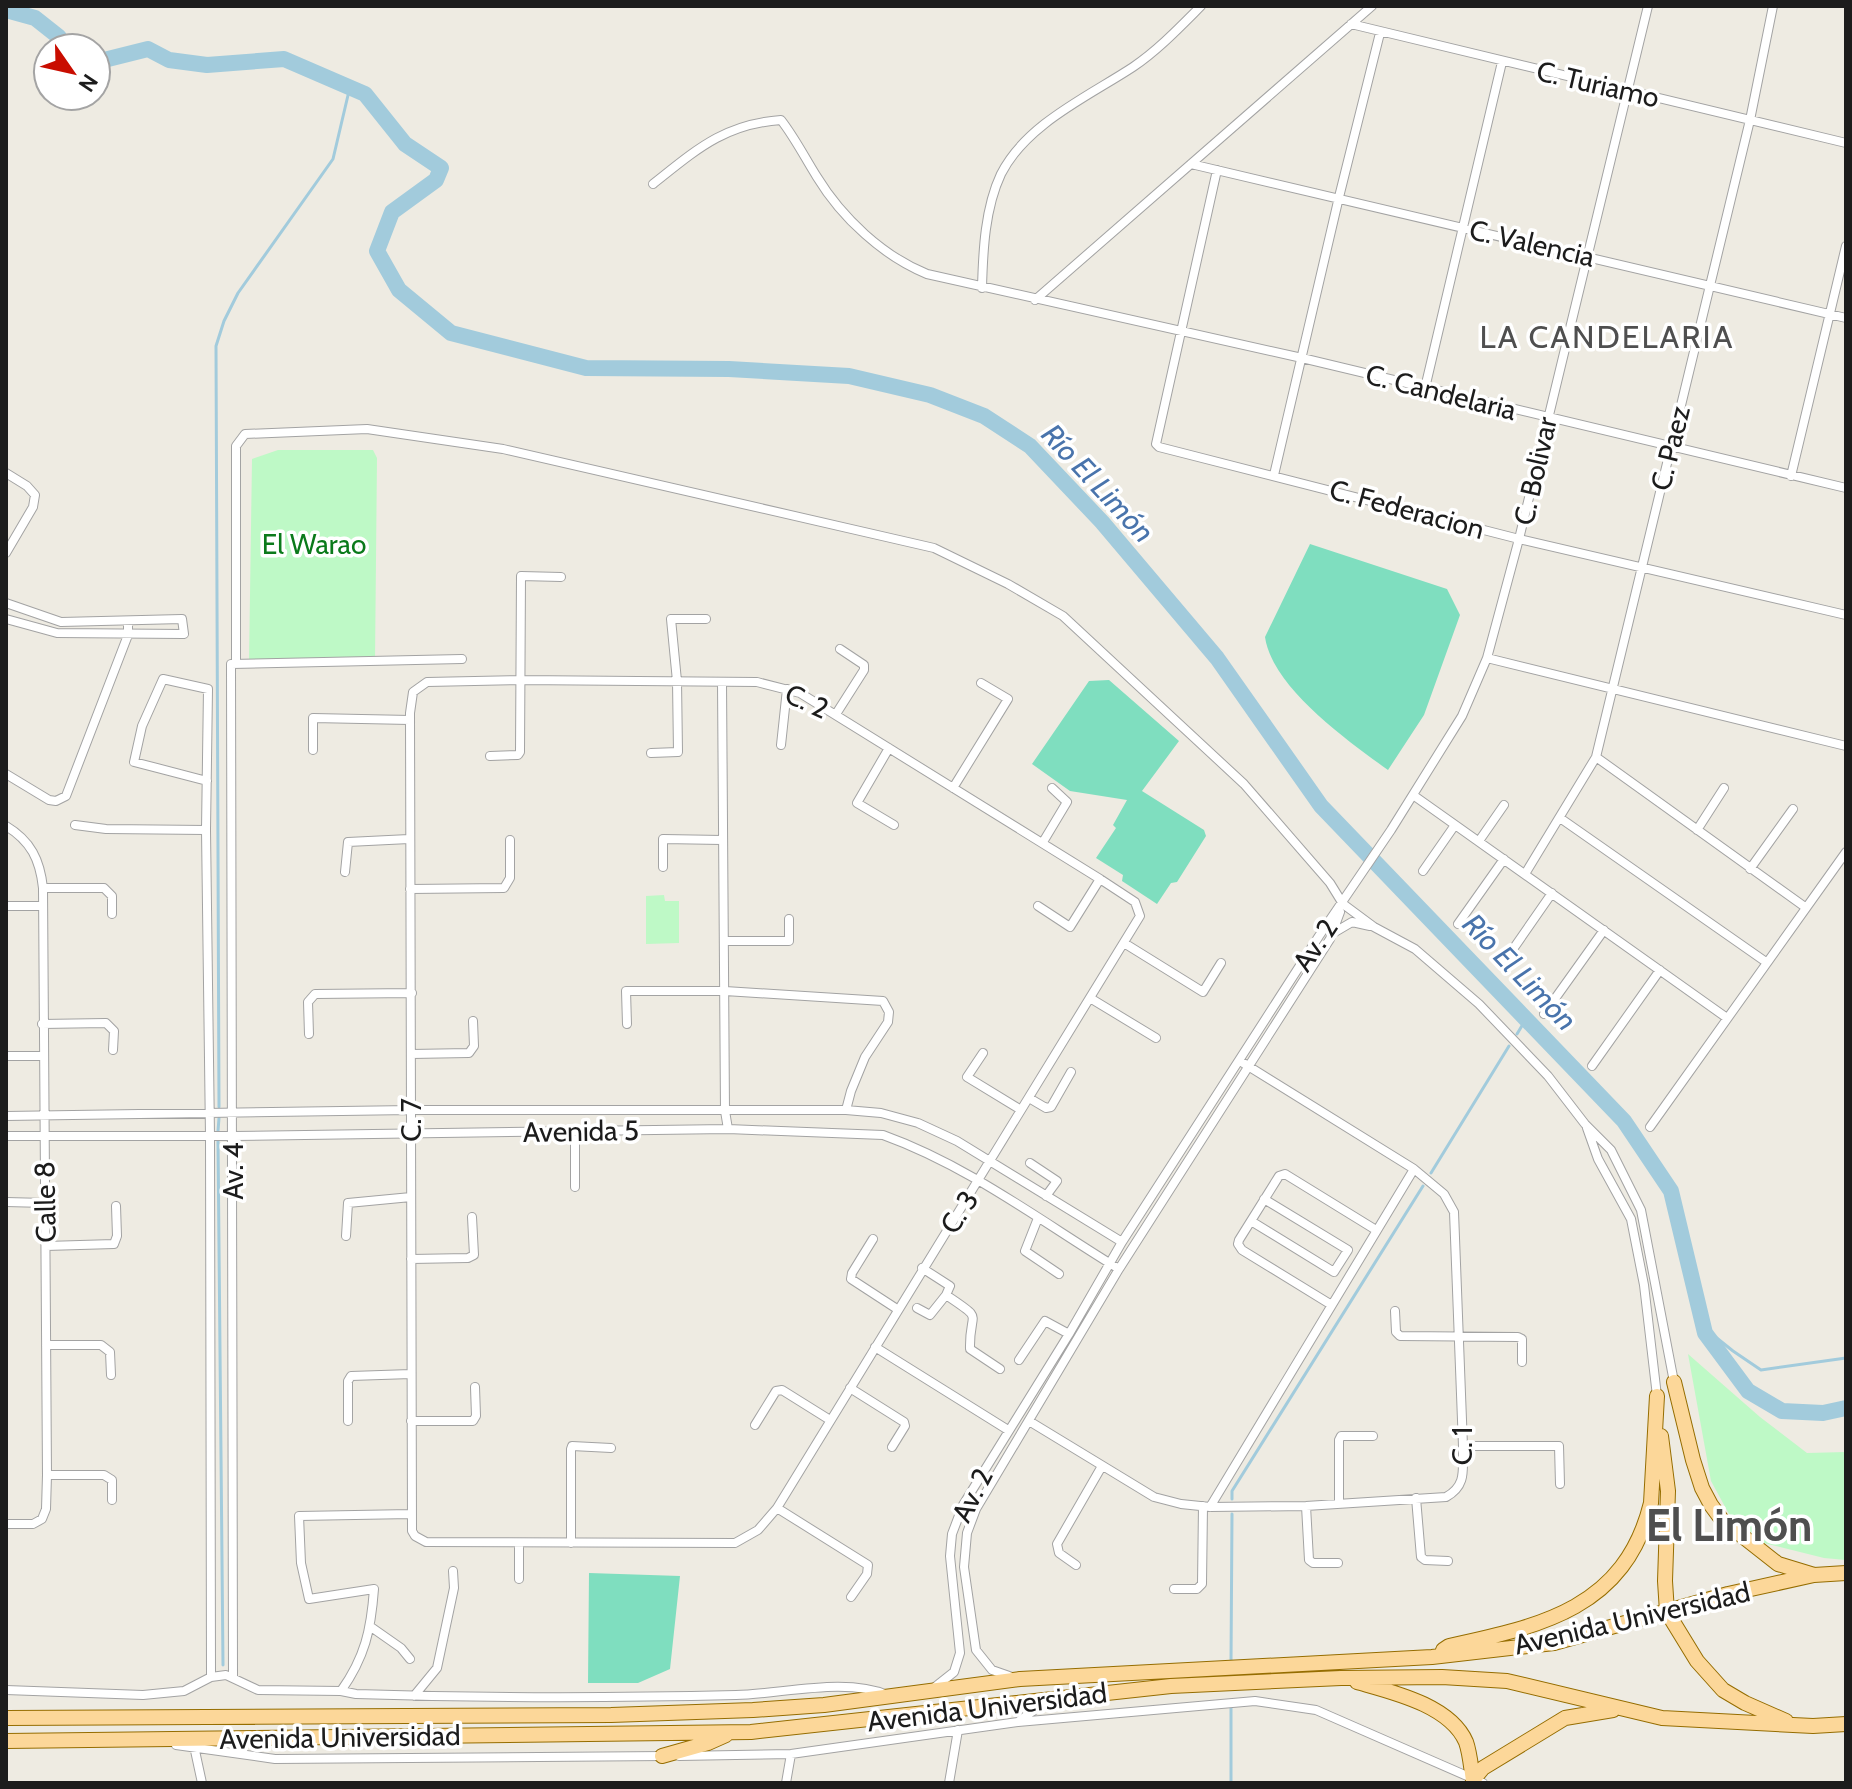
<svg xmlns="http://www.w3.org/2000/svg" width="1852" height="1789" viewBox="0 0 1852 1789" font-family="Cabin,sans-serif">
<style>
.park{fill:#bef9c6}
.pitch{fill:#7fdebf}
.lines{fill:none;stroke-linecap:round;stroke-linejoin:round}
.stream{stroke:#a2cbdc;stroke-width:3}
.river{stroke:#a2cbdc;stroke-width:16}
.minor-casing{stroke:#a3a3a3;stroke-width:10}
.primary-casing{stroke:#956d00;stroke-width:16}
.minor{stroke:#fff;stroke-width:8}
.primary{stroke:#fcd799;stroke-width:14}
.labels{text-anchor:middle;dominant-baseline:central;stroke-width:7;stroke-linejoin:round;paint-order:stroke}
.street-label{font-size:28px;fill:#1c1c1c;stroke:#fff}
.park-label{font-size:28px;fill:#0b7a1b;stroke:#fff}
.water-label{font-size:30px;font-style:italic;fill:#4974ac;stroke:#fff}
.quarter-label{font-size:32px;letter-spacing:2px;fill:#4f4f4f;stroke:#fff}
.town-label{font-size:44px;font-weight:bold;fill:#4f4f4f;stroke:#fff}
</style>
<rect width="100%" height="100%" fill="#eeebe2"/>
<path class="park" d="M278 450H373L377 458 375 661 249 663 252 459Z
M664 895 665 901H679V943L646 944V896Z
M1688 1354 1760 1417 1807 1453 1846 1452V1560L1824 1558 1764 1543 1729 1514 1711 1481Z"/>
<path class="pitch" d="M1310 544 1447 589 1460 615 1424 715 1388 770C1348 741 1272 687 1265 637Z
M1109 680 1179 741 1142 791 1204 830 1206 836 1177 882 1171 883 1157 904 1122 881 1123 875 1096 858 1116 828 1113 825 1127 800 1070 791 1032 764 1089 681Z
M589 1573 680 1576 670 1669 638 1683H588Z"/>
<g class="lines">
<path class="stream" d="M1517 1034 1526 1019
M219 1107 216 346 224 321 238 293 333 159 349 91
M218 1131 219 1118
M218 1141 223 1665
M1431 1173 1509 1046
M1703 1327 1733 1351 1761 1370 1846 1358
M1232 1499V1491L1423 1186
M1231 1663 1232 1514
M1231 1783V1708"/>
<path class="river" d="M6 10 35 18 59 37 58 48
M96 62 148 49 169 60 207 65 284 59 365 94 405 144 441 168 436 180 392 212 377 251 399 290 451 333 586 368 729 369 849 376 930 395 984 416 1030 446 1102 522 1217 658 1321 806 1624 1121 1671 1191 1705 1333 1748 1391 1782 1411 1823 1413 1846 1408"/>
<defs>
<path id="minor" d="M1351 24 1846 143
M1191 164 1846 318
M1217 170 1156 444 1159 447 1519 539 1846 615
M653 184C696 150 724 124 781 120 795 138 805 158 817 177 842 218 883 256 927 274L1302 358 1846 488
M982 288C983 250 985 208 1001 174 1026 124 1089 96 1133 67 1158 50 1179 28 1201 6
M1035 300 1372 6
M1425 388 1502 62
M6 473 27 486 35 495 33 507 6 553
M1274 475 1339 197 1380 33
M1791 476 1846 246
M6 603 61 622 182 619 184 634 57 633 6 619
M1487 658 1846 746
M236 664V446L245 434 367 429 503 449 934 548 1008 584 1063 616 1244 784 1330 883 1343 904 1374 927 1415 949 1479 1004 1548 1076 1585 1124 1611 1150 1641 1210 1674 1382
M519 680 757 682 800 693 1100 879 1135 902 1140 916 777 1508 758 1530 735 1543 426 1542 415 1536 412 1531 410 713 413 692 427 682Z
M722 682 725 1111 728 1129
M836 714 864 670V665L840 649
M781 745 787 689
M889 748 857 803 894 825
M313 750V718L410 720
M651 753 678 752 677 681 671 619H706
M490 756 518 755 520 752 521 576 561 577
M1596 757 1805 907
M6 774 49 800 56 801 66 796 128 635V621
M207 781 134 762 142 726 163 679 208 689 206 830 210 1136 211 1677
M953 788 1008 699 981 683
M1413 795 1727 1018
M1560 818 1766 962
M75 825 106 829 206 830
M6 826C31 841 40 860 43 888L47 1475 46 1509 42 1519 33 1524H6
M1697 830 1724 788
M1479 841 1504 805
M1043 842 1067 802 1052 788
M663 867V839L722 840
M1750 869 1793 809
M1423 871 1455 825
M345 872 348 842 409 839
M1525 874 1596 757 1750 120 1773 6
M43 888H104L112 896V914
M410 889 504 888 510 878V840
M6 906H43
M1038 906 1070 927 1100 879
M1458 924 1504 859
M1335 932 1352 922 1370 926
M724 941H789V919
M1124 943 1203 992 1221 963
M1502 965 1552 893
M1090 998 1156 1038
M1544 1014 1604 930
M42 1024 106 1023 114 1031 113 1050
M627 1024 626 991H725L883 1001 889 1012 888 1022 865 1057 851 1091 846 1110
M309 1034 308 1002 315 994 412 993
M983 1053 967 1077 1021 1110
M411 1054 469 1053 474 1046 473 1021
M6 1056H43
M1592 1066 1660 970
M1029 1098 1046 1108 1051 1107 1071 1072
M6 1116 411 1110H846L881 1113 918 1123 957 1141 1122 1242
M1650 1127 1846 852
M1587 1128 1598 1159 1631 1219 1644 1285 1657 1396
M575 1131V1187
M6 1136H233L728 1129 883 1135C969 1166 1042 1222 1119 1269
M1030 1163 1057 1181 1046 1196
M6 1202 45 1203
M1038 1218 1025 1251 1059 1274
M1251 1221 1334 1272 1348 1250 1264 1199
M346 1236 348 1203 411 1197
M873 1239 852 1273 851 1279 897 1309
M46 1246 114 1244 117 1236 116 1206
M411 1259 468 1258 474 1255 472 1217
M946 1295C986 1322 969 1309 970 1349L1000 1369
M1330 1304 1242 1250 1238 1244 1239 1240 1279 1176 1285 1174 1376 1230
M917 1308 930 1315 946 1295 950 1286 922 1268
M1395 1311 1396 1332 1400 1336 1518 1337 1522 1339V1362
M46 1345H101L110 1352 111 1375
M875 1347 1008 1430
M1019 1360 1045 1321 1069 1334
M850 1388 904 1422 905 1426 892 1447
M348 1421V1381L351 1376 411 1374
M411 1421H473L476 1416 475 1387
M1029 1421 1154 1497 1181 1504 1210 1507 1306 1506 1446 1497C1468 1485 1462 1468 1463 1446L1454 1212 1444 1194 1414 1169 1240 1061
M755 1425 776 1391 782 1390 830 1420
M1463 1446H1559L1560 1484
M47 1475H104L112 1480V1500
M1416 1498 1421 1557 1425 1560 1448 1561
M1339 1503V1440L1341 1436H1373
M1306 1506 1309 1560 1313 1563H1338
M1210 1507 1414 1169
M777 1508 868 1565 867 1574 851 1597
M519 1543V1579
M571 1543V1449L572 1446 611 1448
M1076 1565 1059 1553 1057 1544 1102 1466
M1174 1589H1197L1202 1584 1203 1506
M371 1627 401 1648 410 1659
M233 1677 231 664 462 659
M1012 1677 992 1670 976 1650 964 1567 967 1533 976 1509 1119 1269 1330 939 1340 912
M935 1687 954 1672 960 1653 950 1556 952 1534 963 1505 1069 1334 1122 1242 1319 936 1391 830 1462 716 1487 658 1519 539 1648 6
M6 1690 143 1695 184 1691 211 1677 226 1675 258 1690 341 1691 356 1694C483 1698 610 1698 736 1695 782 1694 846 1677 887 1695
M341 1691C365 1657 371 1630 374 1589L309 1599 301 1563 299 1516 411 1514
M414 1696 437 1668 454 1588 453 1571
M1019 1721 1047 1701
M176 1745 275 1759 666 1756
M194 1746 202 1783
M679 1756 791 1754 1018 1722 1255 1701 1316 1710 1483 1783
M786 1783 791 1754
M949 1783 958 1730"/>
<path id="primary" d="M1674 1382 1693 1460 1702 1488 1711 1505 1722 1520 1778 1564 1814 1575
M1661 1436 1668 1491 1665 1581 1667 1612 1697 1661 1723 1690 1745 1703 1786 1721
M1443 1650 1449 1646C1542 1626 1625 1608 1651 1503L1657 1396
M1357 1682C1392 1692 1450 1705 1466 1742 1470 1753 1471 1768 1473 1780
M6 1718 611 1715 753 1710 824 1705 1020 1679 1432 1657 1554 1643 1728 1594 1814 1575 1846 1573
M6 1741 751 1732 1171 1686 1341 1678 1442 1677 1507 1681 1662 1718 1813 1726 1846 1724
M662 1756 708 1743 726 1735
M1473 1780 1483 1768 1565 1718 1613 1710"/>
</defs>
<use href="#minor" class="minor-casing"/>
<use href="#primary" class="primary-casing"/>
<use href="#minor" class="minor"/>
<use href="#primary" class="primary"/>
</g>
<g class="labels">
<g class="street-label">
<text transform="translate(1598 84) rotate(13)">C. Turiamo</text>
<text transform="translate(1532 243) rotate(13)">C. Valencia</text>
<text transform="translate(1441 392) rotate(14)">C. Candelaria</text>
<text transform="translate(1670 448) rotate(-76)">C. Paez</text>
<text transform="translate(1535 471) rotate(-77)">C. Bolivar</text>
<text transform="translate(1407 509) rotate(15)">C. Federacion</text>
<text transform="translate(807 701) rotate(25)">C. 2</text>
<text transform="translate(1315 945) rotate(-56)">Av. 2</text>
<text transform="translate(411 1120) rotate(-90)">C. 7</text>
<text transform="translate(581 1131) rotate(-1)">Avenida 5</text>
<text transform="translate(233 1171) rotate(-90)">Av. 4</text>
<text transform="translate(45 1202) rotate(-91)">Calle 8</text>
<text transform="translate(959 1212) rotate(-57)">C. 3</text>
<text transform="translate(1462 1446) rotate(-90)">C. 1</text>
<text transform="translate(972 1495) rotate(-63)">Av. 2</text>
<text transform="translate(1632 1618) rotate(-13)">Avenida Universidad</text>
<text transform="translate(987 1707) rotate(-7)">Avenida Universidad</text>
<text transform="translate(340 1737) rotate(-1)">Avenida Universidad</text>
</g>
<g class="park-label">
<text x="314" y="544">El Warao</text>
</g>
<g class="water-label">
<text transform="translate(1098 483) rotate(47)">Río El Limón</text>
<text transform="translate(1520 972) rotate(46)">Río El Limón</text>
</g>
<g class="quarter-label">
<text x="1607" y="336">LA CANDELARIA</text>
</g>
<g class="town-label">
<text x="1729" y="1525">El Limón</text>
</g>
</g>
<rect width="1852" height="1789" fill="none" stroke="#1c1c1c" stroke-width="16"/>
<g transform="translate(72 72) rotate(124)"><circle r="38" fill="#ffffff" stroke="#a4a4a4" stroke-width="2"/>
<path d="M0-6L14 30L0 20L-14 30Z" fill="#c90d00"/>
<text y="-12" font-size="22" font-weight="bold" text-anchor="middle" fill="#1c1c1c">N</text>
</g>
</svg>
